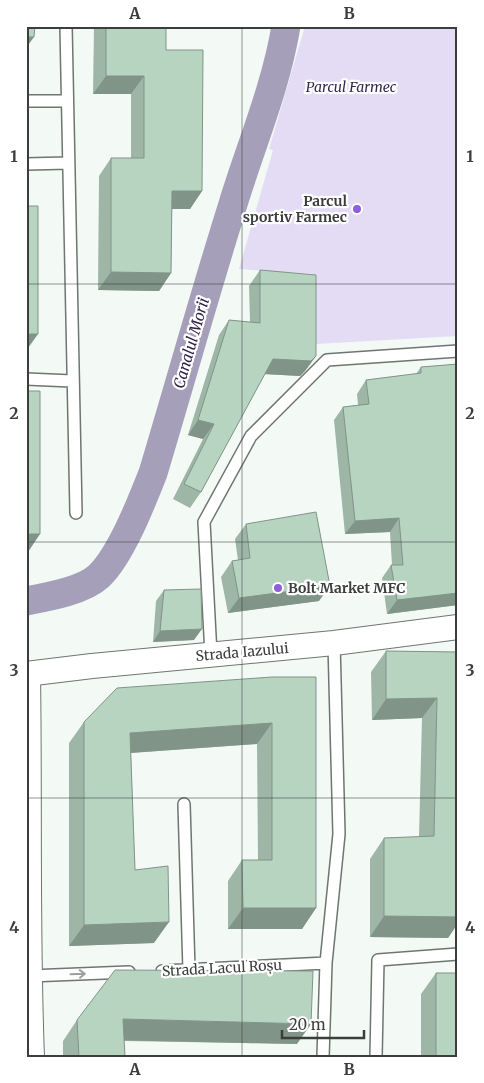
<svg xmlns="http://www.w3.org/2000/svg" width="484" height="1083" viewBox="0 0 484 1083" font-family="Merriweather,serif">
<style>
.green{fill:#e3dcf4}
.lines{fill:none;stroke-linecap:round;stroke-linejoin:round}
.canal{stroke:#a69fba;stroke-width:29}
.service-casing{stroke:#6f7571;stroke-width:14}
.minor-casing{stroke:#6f7571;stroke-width:26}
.service{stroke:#fff;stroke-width:11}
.minor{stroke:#fff;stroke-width:24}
.wall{fill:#9db6a6}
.shaded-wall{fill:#809487}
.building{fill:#b7d4c1;stroke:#809487}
.oneway{stroke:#9d9e9e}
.grid{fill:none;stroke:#3b3e3c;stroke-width:1;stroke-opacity:0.55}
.poi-dot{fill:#8d5fd9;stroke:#fff;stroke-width:2}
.labels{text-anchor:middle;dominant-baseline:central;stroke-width:4.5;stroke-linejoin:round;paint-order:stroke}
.park-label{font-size:14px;font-style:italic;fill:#35284f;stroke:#fff}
.poi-label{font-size:14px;font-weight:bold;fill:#3b3e3c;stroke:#fff;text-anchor:end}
.street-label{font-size:14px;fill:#3b3e3c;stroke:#fff}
.water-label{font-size:15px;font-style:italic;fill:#2e2047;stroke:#fff}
.neatline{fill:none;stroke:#3b3e3c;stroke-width:2}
.grid-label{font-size:16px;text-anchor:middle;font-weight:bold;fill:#3b3e3c}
</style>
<rect width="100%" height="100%" fill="#f3faf5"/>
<path class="green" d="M305 26H458V336L316 344 313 274 239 269 273 150 269 149Z"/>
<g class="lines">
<path class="canal" d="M26 601C47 597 83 591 99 576 121 555 142 501 153 473 180 383 205 293 233 204 251 145 276 87 286 26"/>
<defs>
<path id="service" d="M66 26 76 513
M26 101H67
M26 164 68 163
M26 379 72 381
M211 655 204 522 251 436 327 360 458 351
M184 804 189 970
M162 971 326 963
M29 976 129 972
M323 1057 326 963 339 834 334 643
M376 1057 378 960 458 954"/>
<path id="minor" d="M26 674 92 666 334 643 458 627
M28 674C30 801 27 929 32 1057"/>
</defs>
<use href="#service" class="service-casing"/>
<use href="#minor" class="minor-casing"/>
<use href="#service" class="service"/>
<use href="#minor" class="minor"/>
</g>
<path class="wall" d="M94 26H166V50L202 191 190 209H172L171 273 159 291 98 290 99 176 111 158H131V94H93Z
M260 270 316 356 305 371 300 376 265 374 201 492 190 508 173 499 203 439 188 435 219 335 229 320 250 322 249 286Z
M458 364V605L387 614 382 578 391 565H392L390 532 345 534 334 420 343 407 358 405 357 394 366 380 416 374 421 367Z
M246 524 319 601 228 613 221 577 232 561 238 560 235 539Z
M164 590 194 640 153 642 156 601Z
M386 651 458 652V923L448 938 370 937V859L384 838 419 837 422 718 372 720 371 672Z
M272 677 316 908 302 929H228V881L242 860H258L257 744 131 753 135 870 154 943 69 946V743L84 722Z
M436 973 458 1057H421V994Z
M77 1020 297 1044 124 1041 125 1057H63V1041Z"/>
<path class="shaded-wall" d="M26 37H34L26 48Z
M106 76H144L131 94H93Z
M172 191H202L190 209H159Z
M111 272 171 273 159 291 98 290Z
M26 334H38L26 351Z
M316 356 305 371 300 376 263 374 273 359Z
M198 420 214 424 203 439 188 435Z
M399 518 390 532 345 534 355 521Z
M26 534H40L26 555Z
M330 586 319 601 228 613 239 598Z
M458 593V605L387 614 397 600Z
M202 629 194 640 153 642 160 631Z
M437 698 422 718 372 720 386 699Z
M272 723 257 744 115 754 130 733Z
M243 908H316L302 929H228Z
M384 916 458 917V923L448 938 370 937Z
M169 922 154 943 69 946 84 925Z
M123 1019 311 1024 297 1044 108 1040Z"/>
<path class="building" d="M26 26H35L34 37H26Z
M106 26H166V50H203L202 191H172L171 273 111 272V158H144V76H106Z
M26 206H38V334H26Z
M260 270 316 275V356L311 361 273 359 201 492 184 484 214 424 198 420 229 320 260 323Z
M458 364V593L397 600 391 565H403L399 518 355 521 343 407 369 404 366 380 421 373V367Z
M26 391H40V534H26Z
M316 512 330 586 239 598 232 561 250 558 246 524Z
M201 589 202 629 160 631 164 590Z
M386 651 458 652V917L384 916V838L434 836 437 698 386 699Z
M272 677H316V908H243L242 860H272V723L130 733 135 870 168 866 169 922 84 925V722L117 688Z
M115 970 313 971 311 1024 123 1019 125 1057H79L77 1020Z
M436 973H458V1057H436Z"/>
<defs><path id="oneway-shaft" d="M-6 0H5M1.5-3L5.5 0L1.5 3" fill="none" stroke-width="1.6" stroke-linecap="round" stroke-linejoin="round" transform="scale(1.25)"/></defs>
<use class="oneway" href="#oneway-shaft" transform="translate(78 974) rotate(-2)"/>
<path class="grid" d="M242 26V1057M26 284H458M26 542H458M26 798H458"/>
<g class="poi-dot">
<circle cx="357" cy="209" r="5"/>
<circle cx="278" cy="588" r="5"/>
</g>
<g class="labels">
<g class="park-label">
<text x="351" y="87">Parcul Farmec</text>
</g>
<g class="poi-label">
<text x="347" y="201">Parcul<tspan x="347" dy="16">sportiv Farmec</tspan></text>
<text x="288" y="588" text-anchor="start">Bolt Market MFC</text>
</g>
<g class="street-label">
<text transform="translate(242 652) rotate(-5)">Strada Iazului</text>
<text transform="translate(222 968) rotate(-3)">Strada Lacul Roșu</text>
</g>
<g class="water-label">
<text transform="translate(191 343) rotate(-74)">Canalul Morii</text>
</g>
</g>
<rect width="484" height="1083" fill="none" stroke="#ffffff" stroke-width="55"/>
<path d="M282 1030v8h82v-8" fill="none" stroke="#3b3e3c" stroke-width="2.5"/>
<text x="289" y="1030" font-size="15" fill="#3b3e3c" stroke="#ffffff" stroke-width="4" paint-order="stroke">20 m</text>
<rect x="28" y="28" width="428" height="1028" class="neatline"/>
<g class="grid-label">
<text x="135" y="19">A</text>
<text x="349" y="19">B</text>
<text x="14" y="162">1</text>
<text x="470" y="162">1</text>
<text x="14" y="419">2</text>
<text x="470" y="419">2</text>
<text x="14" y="676">3</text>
<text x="470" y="676">3</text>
<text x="14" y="933">4</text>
<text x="470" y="933">4</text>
<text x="135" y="1075">A</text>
<text x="349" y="1075">B</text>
</g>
</svg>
